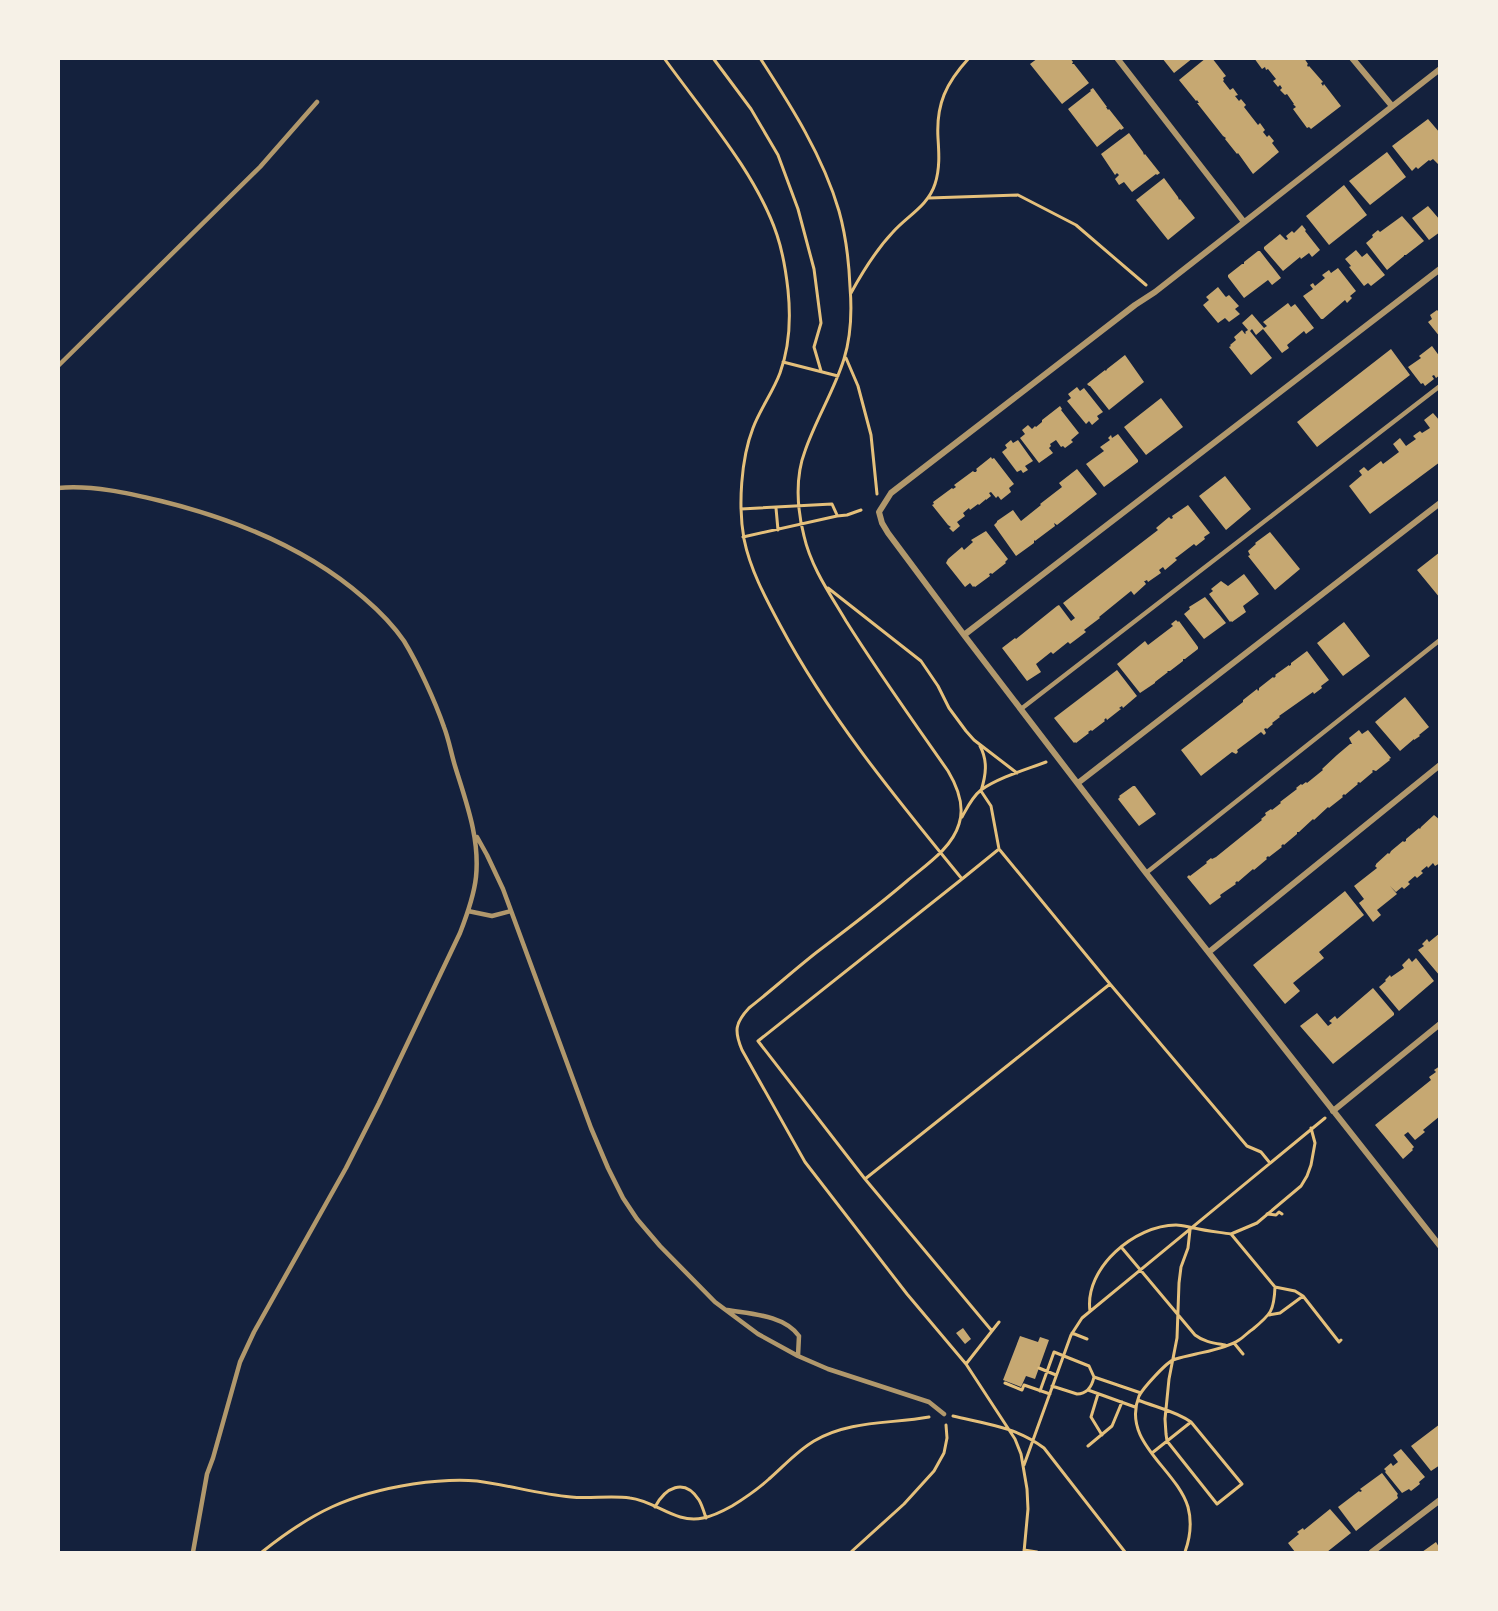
<svg xmlns="http://www.w3.org/2000/svg" width="1498" height="1611" viewBox="0 0 1498 1611" font-family="'Exo 2',sans-serif">
<style>
.building{fill:#c6a872}
.lines{fill:none;stroke-linecap:round;stroke-linejoin:round}
.path{stroke:#e5c07b;stroke-width:3}
.service{stroke:#b1986c;stroke-width:4.5}
.minor{stroke:#b1986c;stroke-width:6}
</style>
<rect width="100%" height="100%" fill="#14213d"/>
<path class="building" d="M1038 58H1070L1073 62 1072 64H1074L1089 83 1062 104 1030 64Z
M1162 58H1193L1174 73Z
M1206 58H1212L1226 76 1223 78 1224 80 1223 81 1230 90 1233 88 1238 95 1235 96 1239 101 1241 99 1246 105 1244 107 1258 125 1260 123 1265 130 1263 132 1267 137 1269 135 1274 141 1272 143 1279 152 1253 174 1238 153 1237 154 1225 139 1226 138 1223 136 1197 103H1199L1197 100 1196 101 1179 80Z
M1254 58H1304L1308 64 1307 65 1308 67 1309 66 1323 82 1321 83 1323 86 1324 84 1341 106 1311 129 1309 127 1307 128 1293 109 1296 107 1293 104H1294L1287 94 1285 95 1280 90 1282 88 1280 85 1278 87 1273 81 1276 79 1268 69 1266 70 1265 67 1262 69Z
M1093 88 1107 107H1106L1108 110 1109 109 1124 128 1121 130 1120 129 1097 147 1068 109 1091 91 1090 90Z
M1428 119 1440 133V166L1433 159 1430 161 1429 160 1418 169 1416 167 1412 171 1392 146Z
M1129 133 1143 152 1144 155 1145 154 1160 173 1157 175 1156 174 1132 192 1124 182 1119 185 1115 179 1119 175 1117 173 1115 175 1101 154Z
M1387 152 1406 177 1370 205 1349 181Z
M1164 178 1178 197 1179 200 1180 199 1195 218 1168 240 1136 200Z
M1344 185 1367 215 1329 245 1306 216Z
M1428 206 1440 220V232L1429 240 1412 218Z
M1402 216 1424 241 1406 255H1404V256L1387 270 1366 243 1373 237 1372 235 1378 230 1380 232Z
M1302 225 1306 230 1305 231 1320 250 1312 257 1309 253 1301 259 1300 257 1283 271 1264 249V247L1280 234 1286 240 1288 239 1286 236 1292 231 1294 233Z
M1356 250 1362 257 1367 253 1385 275 1371 286 1368 283 1364 286 1349 267 1351 266 1345 259Z
M1258 251H1260L1281 278 1272 285 1268 280 1244 298 1228 277V275L1242 264H1244V262Z
M1338 268 1356 291 1350 296 1352 298 1347 303 1345 300 1323 319H1321L1303 296 1313 289 1310 285 1313 283 1315 286 1325 278 1322 275 1329 270 1331 273Z
M1218 287 1225 296 1226 297 1229 295 1239 306 1235 309 1240 314 1229 322 1225 318 1218 323 1203 305 1209 300 1206 297Z
M1288 303 1291 307 1295 304 1314 328 1306 334 1304 331 1287 345 1289 348 1282 353 1263 329 1256 335 1252 329 1250 331 1272 358 1251 375 1229 347 1231 346 1230 345 1236 340 1234 337 1242 330 1245 334 1246 333 1245 332 1248 330 1242 323 1252 314 1264 328 1267 326 1263 322Z
M1437 310 1440 313V337L1428 322 1432 319 1430 315Z
M1432 346 1440 357V375L1436 378 1434 375 1432 376 1434 379 1425 386 1423 383 1421 384 1408 367 1421 358 1419 356Z
M1391 349 1410 375 1317 447 1297 422Z
M1125 355 1144 382 1109 410 1090 386H1089L1087 384 1105 370 1106 371 1107 369Z
M1077 387 1080 391 1084 388 1103 412 1097 416 1099 419 1092 425 1089 421 1086 424 1067 401 1071 398 1068 394Z
M1161 398 1183 427 1146 455 1124 427Z
M1060 406 1062 409 1061 410 1079 433 1071 440 1073 442 1065 448 1063 446 1061 447 1056 440 1050 444 1051 446 1049 448 1053 453 1039 463 1020 438 1025 434 1022 430 1028 425 1032 429 1035 426 1036 427 1042 422V420Z
M1433 413 1440 421V462L1370 514 1349 486 1362 475 1359 471 1364 467 1368 471 1381 461 1383 464 1399 452 1393 444 1400 438 1406 446 1416 439 1413 436 1420 431 1422 433 1430 428 1424 420Z
M1118 434 1138 460V462L1104 487 1086 464 1104 451 1100 447 1110 440 1108 438 1111 435 1112 438Z
M1011 440 1013 443 1018 440 1033 461 1025 466 1028 470 1023 473 1021 470 1017 472 1002 452 1007 448 1005 445Z
M991 457 992 459 994 458 1014 484 1009 488 1011 492 1001 500 998 496 996 498 991 492 989 493 991 496 986 500 985 499V500L979 505 978 504 970 510 969 508 963 513 965 516 957 522 960 526 953 532 949 528 951 527 948 525 932 505 934 504 933 502 952 488 953 489 956 487 954 485 973 471 974 472H976L977 470 976 469Z
M1077 469 1097 494 1057 525 1054 523 1055 526 1035 541 1034 540V543L1016 556 994 525 997 522V521L1013 510 1021 521 1041 505 1040 504 1062 487 1059 483Z
M1225 476 1251 509 1226 530 1199 496Z
M1188 505 1210 533 1204 537 1205 539 1196 546 1194 544 1177 557 1175 558 1177 560 1165 570 1163 567 1159 570 1161 573 1148 582 1147 580 1145 581H1144L1146 584 1134 595 1131 591 1099 617 1100 618 1084 630 1086 632 1070 644 1068 642 1053 654 1051 652 1036 664 1041 672 1027 681 1002 648 1015 638 1016 639 1057 606 1059 605 1071 621 1075 618 1063 603 1158 530 1156 528 1169 517 1171 519 1173 518 1172 516Z
M986 531 1008 559 1005 562 1006 563 992 574 991 573 989 574 990 576 975 587 974 586 973 587 970 583 965 587 946 563 948 559 962 547 964 550 973 542 971 540Z
M1270 532 1300 569 1275 590 1248 556 1250 555 1248 551 1256 544 1255 543Z
M1440 552V598L1417 570Z
M1244 574 1259 594 1243 606 1246 612 1232 622 1231 621 1230 622 1209 594 1213 591 1211 589 1221 581 1228 586Z
M1205 597 1226 623 1204 639 1184 614 1190 609 1189 607Z
M1176 620 1178 622 1179 621 1198 647V649L1185 659H1183V661L1170 671H1167L1168 672 1155 682V683L1140 693 1117 664 1145 641 1148 645 1173 626 1171 624Z
M1344 622 1370 656 1343 676 1317 643Z
M1307 651 1329 680 1321 686 1322 688 1314 694 1313 692 1279 716 1280 717 1272 723 1273 724 1267 729 1266 728 1264 729 1266 733 1264 735 1261 732 1237 750 1238 752 1236 754 1232 752 1201 776 1181 750 1243 702V700L1257 689 1258 691 1259 690V688L1273 677 1274 678 1276 676 1275 675 1289 665V666L1291 665V663Z
M1117 670 1137 696 1123 708 1122 706 1119 708 1121 709 1107 720 1106 718 1104 720 1105 721 1092 731 1091 730 1088 732 1089 733 1076 743 1075 742 1074 743 1054 718Z
M1405 697 1429 727 1419 735 1420 736 1414 740V739L1400 751 1375 722Z
M1359 730 1362 734 1368 730 1391 758 1389 759 1390 760 1376 771 1373 770 1372 771 1373 772 1360 783 1359 782 1357 783 1358 784 1345 795 1344 794 1342 796 1343 797 1329 808 1328 807 1314 820 1313 819 1299 832H1297V834L1284 845 1283 844 1281 846 1282 847 1269 857 1268 856 1266 858 1267 859 1254 870 1253 869 1238 882 1237 881 1235 883 1236 884 1220 895 1221 897 1210 905 1187 877 1189 875 1190 876 1207 863 1206 862 1211 858 1212 859 1216 857 1247 832 1262 820 1261 819 1266 815 1265 813 1271 809 1272 810 1281 803 1280 802 1297 789 1296 788 1301 784 1302 785 1306 782 1307 783 1323 770 1322 769 1337 755 1350 744H1352L1349 738Z
M1133 786H1135L1156 814 1139 826 1118 799 1120 797 1119 796Z
M1434 815 1440 820V863L1435 866 1433 863 1428 868 1427 866 1421 871 1423 873 1417 878 1415 876 1408 882 1410 884 1404 889 1402 887 1396 892 1390 886 1397 894 1377 910 1381 915 1373 922 1359 903 1364 899 1354 886 1377 868 1375 866 1376 865V864L1388 853 1389 854 1390 853 1391 851 1403 841 1404 842 1406 841V839L1419 828 1420 829 1421 827Z
M1345 891 1364 915 1319 952 1324 958 1293 983 1300 991 1285 1004 1253 965Z
M1440 933V976L1418 950 1424 946 1422 944 1427 939 1429 942Z
M1409 958 1412 962 1416 958 1434 981 1399 1011 1379 987 1386 981 1385 980 1390 975 1391 977 1404 968 1402 965Z
M1373 988 1394 1013V1015L1333 1064 1300 1026 1317 1013 1328 1026 1332 1023 1329 1021 1335 1016 1337 1019Z
M1440 1066V1116L1423 1130 1425 1132 1415 1140 1408 1132 1404 1135 1414 1147 1412 1149 1413 1150 1403 1159 1375 1125 1431 1080 1429 1077 1436 1072 1434 1070Z
M963 1328 971 1339 965 1344 956 1333Z
M1020 1336 1038 1342 1040 1337 1049 1340 1035 1379 1026 1376 1021 1387 1003 1380Z
M1440 1424V1465L1431 1471 1411 1446Z
M1401 1449 1425 1477 1419 1482 1420 1484 1411 1491 1409 1489 1402 1493 1385 1472 1386 1471 1384 1469 1391 1463 1393 1466 1398 1462 1393 1455Z
M1382 1473 1398 1494 1397 1495 1398 1498 1356 1531 1338 1507 1359 1491 1360 1492 1362 1491 1360 1489Z
M1330 1509 1351 1533 1327 1552H1295L1288 1543 1299 1534 1297 1532 1303 1528 1304 1530Z
M1436 1542 1440 1549V1552H1422Z"/>
<g class="lines">
<path class="path" d="M664 58C702 111 757 174 777 235 783 253 786 272 788 290 791 319 790 346 780 373 773 392 760 409 753 428 741 459 738 506 744 539 750 569 765 597 780 625 829 717 896 798 962 879L758 1041 865 1179
M713 58 751 109 778 155 798 209 814 269 821 323 814 347 821 371
M760 58C791 106 823 156 839 211 846 236 849 262 850 287 852 311 851 336 844 359 834 391 816 419 805 451 795 477 797 509 804 536 811 567 830 594 846 621 878 672 913 721 948 771 957 786 965 806 959 824 952 848 926 865 907 881 878 906 847 929 817 952 794 970 772 990 749 1008 735 1023 734 1031 742 1050L805 1162 907 1294 966 1364 1015 1439 1021 1454 1027 1489 1028 1509 1024 1552
M929 198 1018 195 1076 225 1146 285
M851 293C863 271 876 250 893 232 907 216 928 206 935 184 940 169 939 153 938 138 936 104 946 83 969 58
M846 358 858 386 871 435 877 494
M783 362 838 376
M776 508 778 530
M741 509 832 504 837 515
M743 537 837 516 847 515 861 510
M828 588 921 661 938 686 949 708 966 731 974 740 1017 773
M980 746C988 761 986 775 981 791L991 806 999 849
M962 817C967 808 972 797 981 790 1000 777 1025 770 1046 762
M962 879 999 849 1110 984
M1267 1214 1276 1215 1279 1212 1282 1214
M1231 1234 1257 1223 1301 1186 1307 1176 1311 1165 1315 1143 1311 1128
M1122 1248 1195 1335C1204 1342 1214 1343 1225 1345
M1275 1287 1295 1291 1303 1296 1339 1342 1341 1340
M1090 1311C1084 1268 1135 1225 1176 1225 1182 1225 1188 1227 1194 1228 1206 1231 1218 1232 1231 1234L1275 1287C1274 1311 1271 1314 1253 1329 1248 1332 1244 1337 1239 1340 1227 1348 1209 1351 1196 1354 1188 1356 1180 1357 1173 1360 1166 1363 1143 1388 1139 1396 1121 1442 1176 1468 1188 1507 1192 1522 1190 1538 1185 1552
M1269 1315 1280 1313 1303 1296
M992 1331 865 1179 1110 984 1247 1146 1261 1152 1270 1163
M1072 1333 1087 1339
M1234 1343 1243 1354
M966 1364 999 1322
M1039 1368 1056 1375
M1094 1377 1141 1393
M1005 1383 1022 1390 1024 1385 1050 1394
M1088 1390 1135 1407
M1040 1391 1054 1352 1089 1366 1094 1377C1092 1386 1088 1394 1077 1394L1052 1386
M1098 1394 1091 1417 1102 1435
M1138 1400C1155 1407 1176 1411 1191 1422L1242 1484 1217 1504 1167 1441 1166 1434 1165 1419 1169 1379 1177 1338 1179 1283 1181 1267 1188 1248 1190 1230
M953 1416C987 1424 1016 1427 1044 1448L1125 1552
M1088 1446 1112 1426 1122 1402
M1152 1453 1191 1422
M1024 1465 1071 1335 1082 1318 1325 1118
M655 1507C665 1488 684 1477 699 1500 702 1505 704 1512 706 1518
M1024 1550 1037 1552
M262 1552C312 1512 349 1494 413 1484 434 1481 455 1479 477 1481 508 1485 539 1494 571 1497 590 1499 611 1495 630 1498 656 1501 675 1524 703 1518 714 1516 723 1511 732 1506 745 1498 758 1489 769 1479 784 1466 797 1451 814 1441 849 1420 891 1424 929 1417
M851 1552 904 1504 934 1471 944 1453 947 1438 946 1425"/>
<path class="service" d="M58 366 260 167 317 102
M58 488C93 485 128 493 161 501 234 519 307 548 364 598 378 610 393 625 404 641 418 664 435 701 444 727 449 740 451 753 455 766 466 802 480 838 476 877 474 896 467 915 460 933L379 1103 346 1168 254 1332 240 1362 213 1458 207 1474 193 1552
M1021 709 1440 386
M477 837 487 855 503 889 591 1128 608 1168 623 1198 637 1219 660 1246 715 1302 758 1334 798 1356 828 1369 929 1402 944 1414
M1146 873 1440 640
M468 911 492 916 511 911
M727 1310C751 1314 784 1315 799 1336L798 1356"/>
<path class="minor" d="M1117 58 1244 222
M1352 58 1392 106
M1440 69 1155 292 1135 305 891 493 879 512 882 523 888 533 964 635 1146 873 1440 1246
M964 635 1440 269
M1078 783 1440 503
M1209 952 1440 765
M1333 1111 1440 1024
M1372 1552 1440 1500"/>
</g>
<rect width="1498" height="1611" fill="none" stroke="#f6f1e7" stroke-width="120"/>
</svg>
